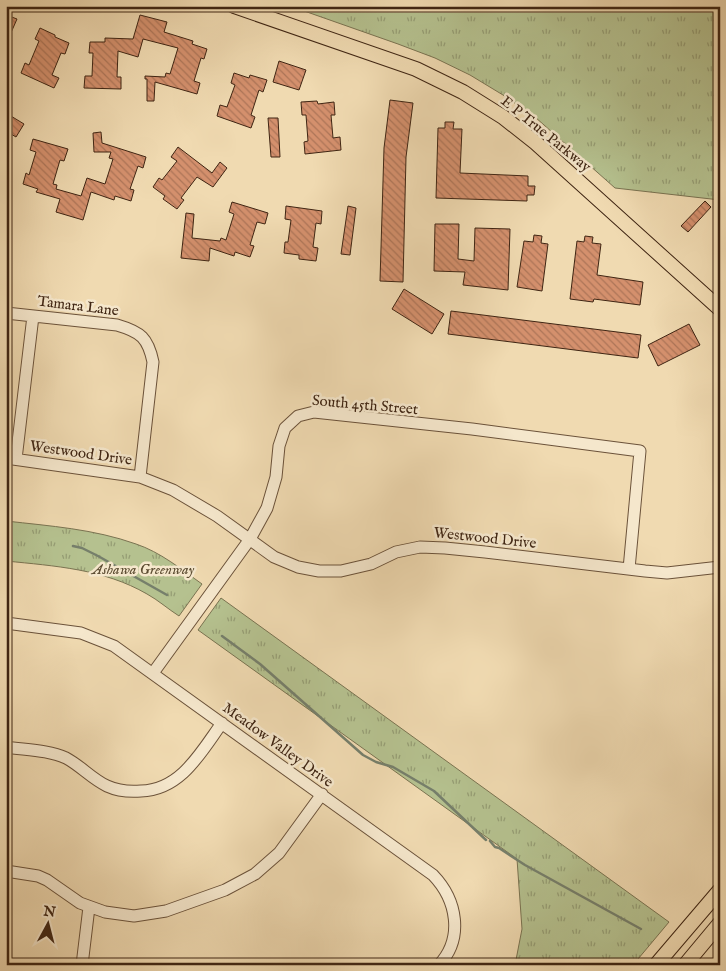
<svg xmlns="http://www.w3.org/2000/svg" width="726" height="971" viewBox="0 0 726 971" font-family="'IM FELL English',serif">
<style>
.park{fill:url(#park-tufts);stroke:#7a7351}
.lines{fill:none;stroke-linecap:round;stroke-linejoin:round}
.stream{stroke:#767f6b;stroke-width:2.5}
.building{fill:url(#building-back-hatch);stroke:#3f2513}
.minor-casing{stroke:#6b523a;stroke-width:13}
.major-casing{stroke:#3f2513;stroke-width:16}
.minor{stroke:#f5e7cc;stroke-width:11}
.major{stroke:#f0dab1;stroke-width:14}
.labels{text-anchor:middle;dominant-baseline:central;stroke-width:5;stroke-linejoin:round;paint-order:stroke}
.street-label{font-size:15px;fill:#3f2513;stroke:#f5e7cc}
.park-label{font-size:15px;font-style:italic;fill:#5c4c32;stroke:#f5e7cc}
</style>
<defs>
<pattern id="park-tufts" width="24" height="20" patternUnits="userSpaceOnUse" patternTransform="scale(1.25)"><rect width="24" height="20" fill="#b5c18f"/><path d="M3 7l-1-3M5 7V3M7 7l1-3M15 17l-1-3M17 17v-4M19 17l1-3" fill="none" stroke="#959d74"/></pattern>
<pattern id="building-back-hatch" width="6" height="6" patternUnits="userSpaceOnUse" patternTransform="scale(1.25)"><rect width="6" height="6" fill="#d4906d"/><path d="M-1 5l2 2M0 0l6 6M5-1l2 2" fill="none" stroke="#ad7558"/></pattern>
</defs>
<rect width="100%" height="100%" fill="#f0dab1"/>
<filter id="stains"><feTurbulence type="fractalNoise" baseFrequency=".004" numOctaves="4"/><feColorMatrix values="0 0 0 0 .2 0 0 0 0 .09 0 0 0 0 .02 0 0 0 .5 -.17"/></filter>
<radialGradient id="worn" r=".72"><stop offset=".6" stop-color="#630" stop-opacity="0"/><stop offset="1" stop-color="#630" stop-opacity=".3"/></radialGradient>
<path class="park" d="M290 6H720V200L615 188 535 117 503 95 470 75 435 58 398 44Z
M6 521C50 526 94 529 136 544 160 552 181 569 202 584L179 616C168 609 158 600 147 594 104 569 55 566 6 561Z
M221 598 669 922 633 965H515L522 929 517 859 198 630Z"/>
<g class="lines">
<path class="stream" d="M73 546 82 548 98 556 167 595
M222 636 260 664 363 755 376 762 393 767 434 791 486 840
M490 841 495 847 499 848 525 865 641 929"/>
</g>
<path class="building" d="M140 15 167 22 164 32 193 41 192 44 207 49 204 59 201 58 194 81 200 83 197 94 155 82 154 101H147V79H145V76L165 77 166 73 170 74 178 48 143 39 138 57 118 51 117 77H121V89L84 88 85 76H92L93 53H89L90 42H105V38L133 39Z
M9 16 17 19 6 44V23Z
M40 28 55 35V37L69 43 65 54 61 53 52 75 59 78 54 88 21 73 25 63 29 65 39 41 35 39Z
M279 61 306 70 299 90 273 82Z
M234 73 249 78 250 75 267 80 263 92 259 90 251 115 255 117 251 128 217 116 220 105 227 107 235 85 231 83Z
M390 100 413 103 406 157 403 282 380 281 384 148Z
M317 101 318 104 334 102 335 115H331L333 138 340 137 341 150 305 154 304 142 308 141 306 115H302L301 102Z
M6 113 24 124 16 137 6 131Z
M268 118H278L280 157H271Z
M445 122H454L453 129H462L460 173 528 176V186H535L534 195H527V201L436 198 438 128H445Z
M101 132 102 143 146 157 143 168 138 166 130 189 134 190 131 201 115 196 114 200 91 192 83 220 56 212 60 199 36 192 38 189 23 184 26 173 29 175 36 152 30 150 33 139 68 149 64 161 60 160 53 184 57 185 56 189 81 196 87 178 105 184 113 159 109 158 111 152H94L93 133Z
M178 147 212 173 220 162 227 168 213 187 197 177 181 198 184 200 177 209 163 199 165 196 153 187 159 178 162 180 177 161 171 157Z
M705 201 711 207 688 232 681 226Z
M232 202 268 213 265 224 257 222 250 245 254 246 250 257 235 252 234 256 210 248 209 261 181 258 186 213 194 214 192 238 220 241 221 238 226 240 234 214 229 212Z
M286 206 322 211 321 224 316 223 313 247 318 248 316 261 299 259V255L284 253 285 242H288L291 220 285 219Z
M348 206 356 208 350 255 341 254Z
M435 224H459L458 259 474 261 475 228 510 229 508 290 463 285 465 272 434 271Z
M534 235 542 236 541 243 548 244 542 291 517 287 524 241 533 242Z
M585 236 593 237 592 243 601 244 597 275 643 282 640 305 594 299 593 302 570 299 577 241 584 242Z
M404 289 444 314 432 334 392 309Z
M451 311 641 335 638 358 448 334Z
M689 324 700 345 658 366 648 345Z"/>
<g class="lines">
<defs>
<path id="minor" d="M6 313 117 325C141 332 148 338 153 362L140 477
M6 458 140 477 173 490 217 516 274 557 298 567 319 571H341L371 564 396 552 420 547 445 548 485 552 645 571 667 573 720 567
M16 459 33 316
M6 623 81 633 114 646 433 875C457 900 464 938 439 965
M153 673 250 539 267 508 276 477 279 446 285 428 298 416 314 412 472 429 640 451 629 569
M6 747C26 750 48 750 66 758 81 766 92 779 107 786 118 791 129 792 141 791 181 790 201 752 222 723
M6 871 38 876 47 880 80 903 105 912 134 916 166 911 225 890 255 874 279 853 322 794
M82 965 89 907"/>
<path id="major" d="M234 6 416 69 463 92 503 117 536 143 720 309
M656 965 720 890
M685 965 720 923"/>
</defs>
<use href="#minor" class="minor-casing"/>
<use href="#major" class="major-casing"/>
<use href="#minor" class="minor"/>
<use href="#major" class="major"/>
</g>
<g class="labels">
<g class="street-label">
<text transform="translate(546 134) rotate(39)">E P True Parkway</text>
<text transform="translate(78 306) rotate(7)">Tamara Lane</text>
<text transform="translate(365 405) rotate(5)">South 45th Street</text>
<text transform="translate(81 453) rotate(8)">Westwood Drive</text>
<text transform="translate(485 538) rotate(6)">Westwood Drive</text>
<text transform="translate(278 745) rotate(36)">Meadow Valley Drive</text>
</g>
<g class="park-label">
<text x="143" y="569">Ashawa Greenway</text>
</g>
</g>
<rect width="726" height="971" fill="none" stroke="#f0dab1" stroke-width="25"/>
<rect x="8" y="8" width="711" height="956" fill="none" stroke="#3f2513" stroke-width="2.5"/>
<rect x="12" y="12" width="701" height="946" fill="none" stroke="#3f2513"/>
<g transform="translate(48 924) rotate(7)" stroke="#f5e7cc" stroke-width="4" paint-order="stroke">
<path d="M0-4L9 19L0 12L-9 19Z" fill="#3f2513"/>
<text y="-8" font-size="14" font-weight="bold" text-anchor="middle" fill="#3f2513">N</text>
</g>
<rect width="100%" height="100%" filter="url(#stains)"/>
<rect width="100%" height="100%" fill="url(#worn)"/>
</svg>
